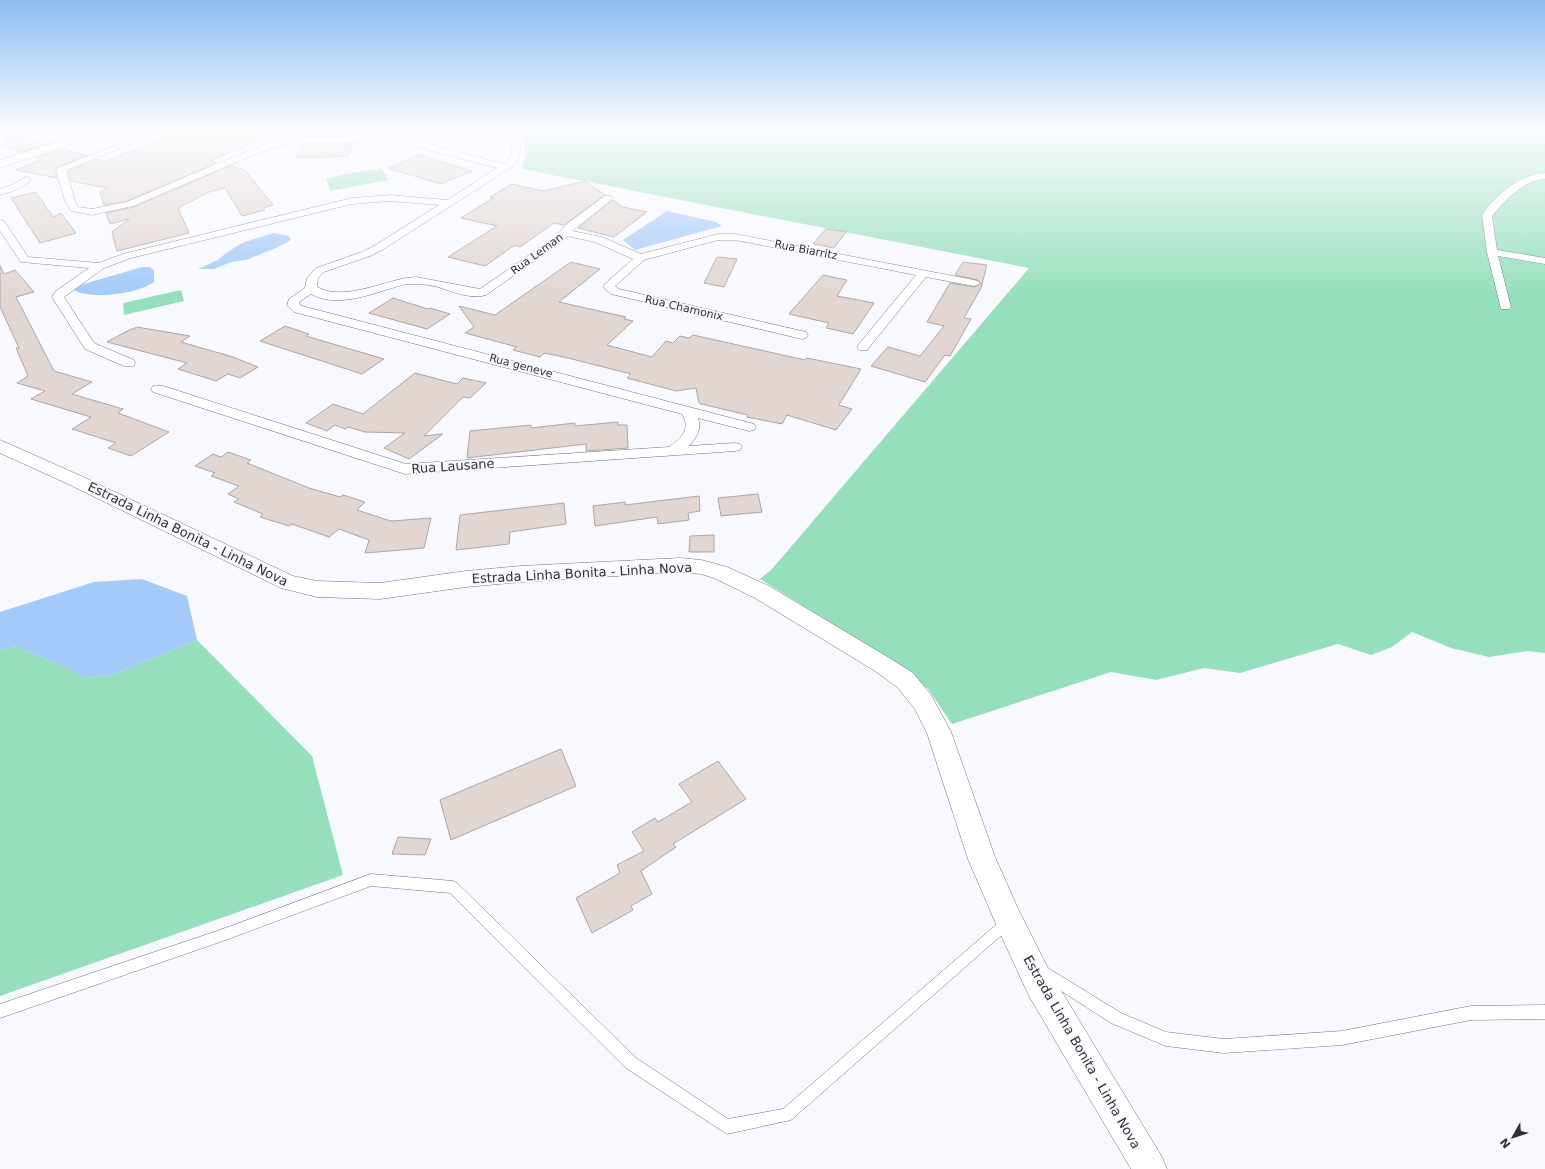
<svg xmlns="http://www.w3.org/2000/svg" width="1545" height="1169" viewBox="0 0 1545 1169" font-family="'DejaVu Sans',sans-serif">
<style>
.green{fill:#96dfbc}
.water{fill:#a3caf9}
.building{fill:#e1d6d2;stroke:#afa5a1}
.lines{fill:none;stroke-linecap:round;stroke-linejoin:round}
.service-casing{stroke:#73747c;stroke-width:1}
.minor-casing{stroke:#73747c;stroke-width:1}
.tertiary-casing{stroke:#73747c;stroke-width:1}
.secondary-casing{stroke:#73747c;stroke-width:1}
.service{fill:#fff;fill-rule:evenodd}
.minor{fill:#fff;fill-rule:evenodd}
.tertiary{fill:#fff;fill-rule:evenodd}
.secondary{fill:#fff;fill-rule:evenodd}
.labels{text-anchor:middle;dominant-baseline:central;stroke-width:3.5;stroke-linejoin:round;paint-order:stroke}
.far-street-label{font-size:11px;fill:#313135;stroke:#f8f9ff}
.street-label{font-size:13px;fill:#313135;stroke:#f8f9ff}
</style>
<rect width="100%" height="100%" fill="#f8f9ff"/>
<path class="green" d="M522 131H1545V653L1528 651 1489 657 1451 648 1412 632 1392 647 1371 655 1338 644 1240 673 1204 668 1156 680 1111 672 952 724 928 689 906 670 760 579 772 569 1029 268 522 169 526 155Z
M382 168 388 180 330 191 326 178Z
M181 290 184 301 124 315 123 303Z
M197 640 312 756 343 875 0 996V650L17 647 66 667 85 678 112 675Z"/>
<path class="water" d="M667 211 716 222 722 226 635 250 623 240Z
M273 233 288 236 291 240 276 248 246 260 231 262 214 269H198L218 260 226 253 242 243Z
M142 267H150L154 271V282C138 294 91 300 74 290L77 286Z
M142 579 187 596 197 640 112 675 85 678 66 667 17 647 0 650V612L94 582Z"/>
<path class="building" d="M164 131H277L210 161 216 163 127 201 104 205 100 192 107 188 71 181 68 171 98 159 106 161 163 139Z
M313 131H332L346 135 310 136Z
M7 134 45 144 20 152 3 146Z
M353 144 348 156 296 158 304 145Z
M62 149 86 155 57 167 55 170 57 178 16 170 41 160 36 158Z
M418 155 472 171 441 184 388 168Z
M230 166 245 170 273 205 263 208 265 210 242 216 225 188 209 192 178 208 189 233 117 251 112 232 129 219 110 224 106 213 134 207Z
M585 181 605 195 564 225 554 223 520 247 515 245 485 266 448 257 497 226 461 218 493 198 490 197 512 184 544 191Z
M36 192 53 217 61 213 76 233 40 243 11 198Z
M613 200 623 207 647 212 614 237 578 228Z
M826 229 846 232 834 248 813 244Z
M717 257 737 259 724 287 704 283Z
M571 262 600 269 559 302 626 317 624 319 633 321 607 345 652 357 666 341 673 343 680 336 689 338 693 335 805 360 807 358 861 369 839 405 852 409 836 430 787 415 782 424 747 417 748 415 701 404 699 403 696 388 676 391 627 378 631 374 568 358 544 353 540 357 513 350 517 347 465 333 474 327 459 306 495 315Z
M963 262 987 265 981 288 964 318 971 319 950 356 945 355 925 382 871 366 888 347 920 356 944 326 927 322 950 283 974 287 981 284 978 280 955 275Z
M0 265 4 274 15 270 34 292 16 297 54 371 92 382 72 394 123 409 118 413 169 432 131 456 108 448 116 443 72 429 91 417 31 399 45 391 17 383 28 376 16 348H19L0 307Z
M823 275 847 280 837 296 874 303 853 334 826 328 829 323 789 314Z
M393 298 428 309 430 308 450 314 427 329 369 313Z
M285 326 309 334 306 336 384 359 362 374 260 341Z
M137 327 190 336 181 342 233 357 258 367 240 378 228 374 216 381 178 369 187 363 107 342 131 329H133Z
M415 373 457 384 463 378 486 383 470 398 463 397 424 436 443 434 409 459 384 448 405 433 365 432 348 427 345 429 335 425 327 431 306 423 333 404 363 414Z
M618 422V425H627L628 448 586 451V444L467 458 470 431 531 425V428L575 423V426Z
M228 452 251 460 247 463 309 488 340 497 343 495 365 502 357 510 391 521 431 518 424 548 365 553 369 540 339 529 329 537 292 524 289 526 260 517 263 514 234 502 239 499 228 494 239 486 211 476 215 473 195 466 213 454 221 457Z
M758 494 762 512 721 516 718 498Z
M699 496 700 511 688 513 689 520 658 524 657 517 595 526 593 506 625 502V505Z
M564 503 566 524 510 532 509 544 456 550 460 515Z
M714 535V552H689L690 536Z
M561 749 576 786 451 840 440 800Z
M718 761 746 799 673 844 676 847 641 871 652 894 631 906 633 910 592 933 576 898 620 873 617 865 644 851 632 832 655 818 658 822 692 802 679 784Z
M398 837 431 839 425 855 392 854Z"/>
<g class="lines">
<defs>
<path id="service" d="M371 874 453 881 457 883 636 1058 728 1119 783 1109 1004 918 1008 916 1012 918 1014 922 1012 926 791 1120 727 1134 626 1068 450 893 371 886 220 942 0 1018V1004L220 930Z
M1043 965 1121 1013 1166 1032 1224 1039 1342 1031 1471 1006 1545 1005V1019L1471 1020 1342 1045 1224 1053 1166 1046 1161 1044 1111 1023 1038 976 1037 971 1038 966Z"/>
<path id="minor" d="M152 131H163L66 170 75 201 78 207 92 209 127 202 252 149 286 138 395 135 504 164C516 156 513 141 506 131H514C523 143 523 154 513 166L382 250 370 256 324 272 318 278 317 287C341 301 380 283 406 278L416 277 480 289 555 237 568 223 605 196H611L613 198 611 200 572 231 602 237 641 254 718 234H735L974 280 978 281 980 283 978 285 974 286 926 277 867 350H859L857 347 859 344 916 275 735 240H718L644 260 615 286 619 289 806 332 808 335 806 338 802 339 611 294 603 287 607 282 633 259 595 242 567 236 563 241 486 295C469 300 450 290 434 286 425 284 416 284 406 284 378 291 339 310 311 294L299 302V304L302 306 754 424 756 427 754 430 749 431 698 418C702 429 697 437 689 446L735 443 740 444 742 447 740 450 735 451 405 474 153 392 151 389 153 386H163L406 464 669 447C682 438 691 429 682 414L294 312 287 305 289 299 305 288 307 278 316 268 362 252 374 246 439 205 390 201 352 204 131 258 104 268 64 297 94 343 134 360 135 363 134 366H124L85 349 52 297 56 291 89 268 21 262 0 231V220L4 221 28 257 99 263 123 254 352 198 390 195 447 200 497 168 395 141 287 144 258 153 133 206 92 215 71 211 65 201 56 170 58 168Z
M1545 173V179C1522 181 1507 199 1492 216L1497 250 1545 258V264L1498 256 1511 307 1509 309H1501L1487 252 1482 215C1497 194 1519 175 1545 173Z
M26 177 29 178 31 180C23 188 11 192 0 195V189L12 185Z"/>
<path id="tertiary" d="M0 440 79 475 293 576 317 581 380 583 466 571 521 566 680 558 701 560 727 567 769 586 891 659 913 673 931 695 951 732 995 857 1019 911 1051 974 1162 1157 1167 1169H1131L1029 996 999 931 968 859 927 733 915 709 897 687 875 671 755 598 714 578 701 574 680 572 521 582 466 587 380 599 317 597 281 588 66 483 0 453Z"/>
<path id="secondary" d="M90 131H106L105 133 0 168V160Z"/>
</defs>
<use href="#service" class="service-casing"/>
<use href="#minor" class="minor-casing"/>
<use href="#tertiary" class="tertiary-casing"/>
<use href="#secondary" class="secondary-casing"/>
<use href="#service" class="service"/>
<use href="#minor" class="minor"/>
<use href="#tertiary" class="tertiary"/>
<use href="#secondary" class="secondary"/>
</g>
<linearGradient id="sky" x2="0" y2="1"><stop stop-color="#8cbdef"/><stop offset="0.44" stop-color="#fcfcff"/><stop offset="1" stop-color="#fcfcff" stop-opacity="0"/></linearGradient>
<rect width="1545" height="295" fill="url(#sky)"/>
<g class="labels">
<g class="far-street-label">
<text transform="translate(806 250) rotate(11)">Rua Biarritz</text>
<text transform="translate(537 254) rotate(-36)">Rua Leman</text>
<text transform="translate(684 308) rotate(13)">Rua Chamonix</text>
<text transform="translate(521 366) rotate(15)">Rua geneve</text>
</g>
<g class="street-label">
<text transform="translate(453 466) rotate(-4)">Rua Lausane</text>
<text transform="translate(188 534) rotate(26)">Estrada Linha Bonita - Linha Nova</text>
<text transform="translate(582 573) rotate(-3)">Estrada Linha Bonita - Linha Nova</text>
<text transform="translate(1082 1052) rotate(60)">Estrada Linha Bonita - Linha Nova</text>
</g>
</g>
<g transform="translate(1513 1137) rotate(231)" stroke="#f8f9ff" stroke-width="3" paint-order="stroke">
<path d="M0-3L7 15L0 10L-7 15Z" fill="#313135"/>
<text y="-6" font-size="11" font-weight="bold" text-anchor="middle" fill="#313135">N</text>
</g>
</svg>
